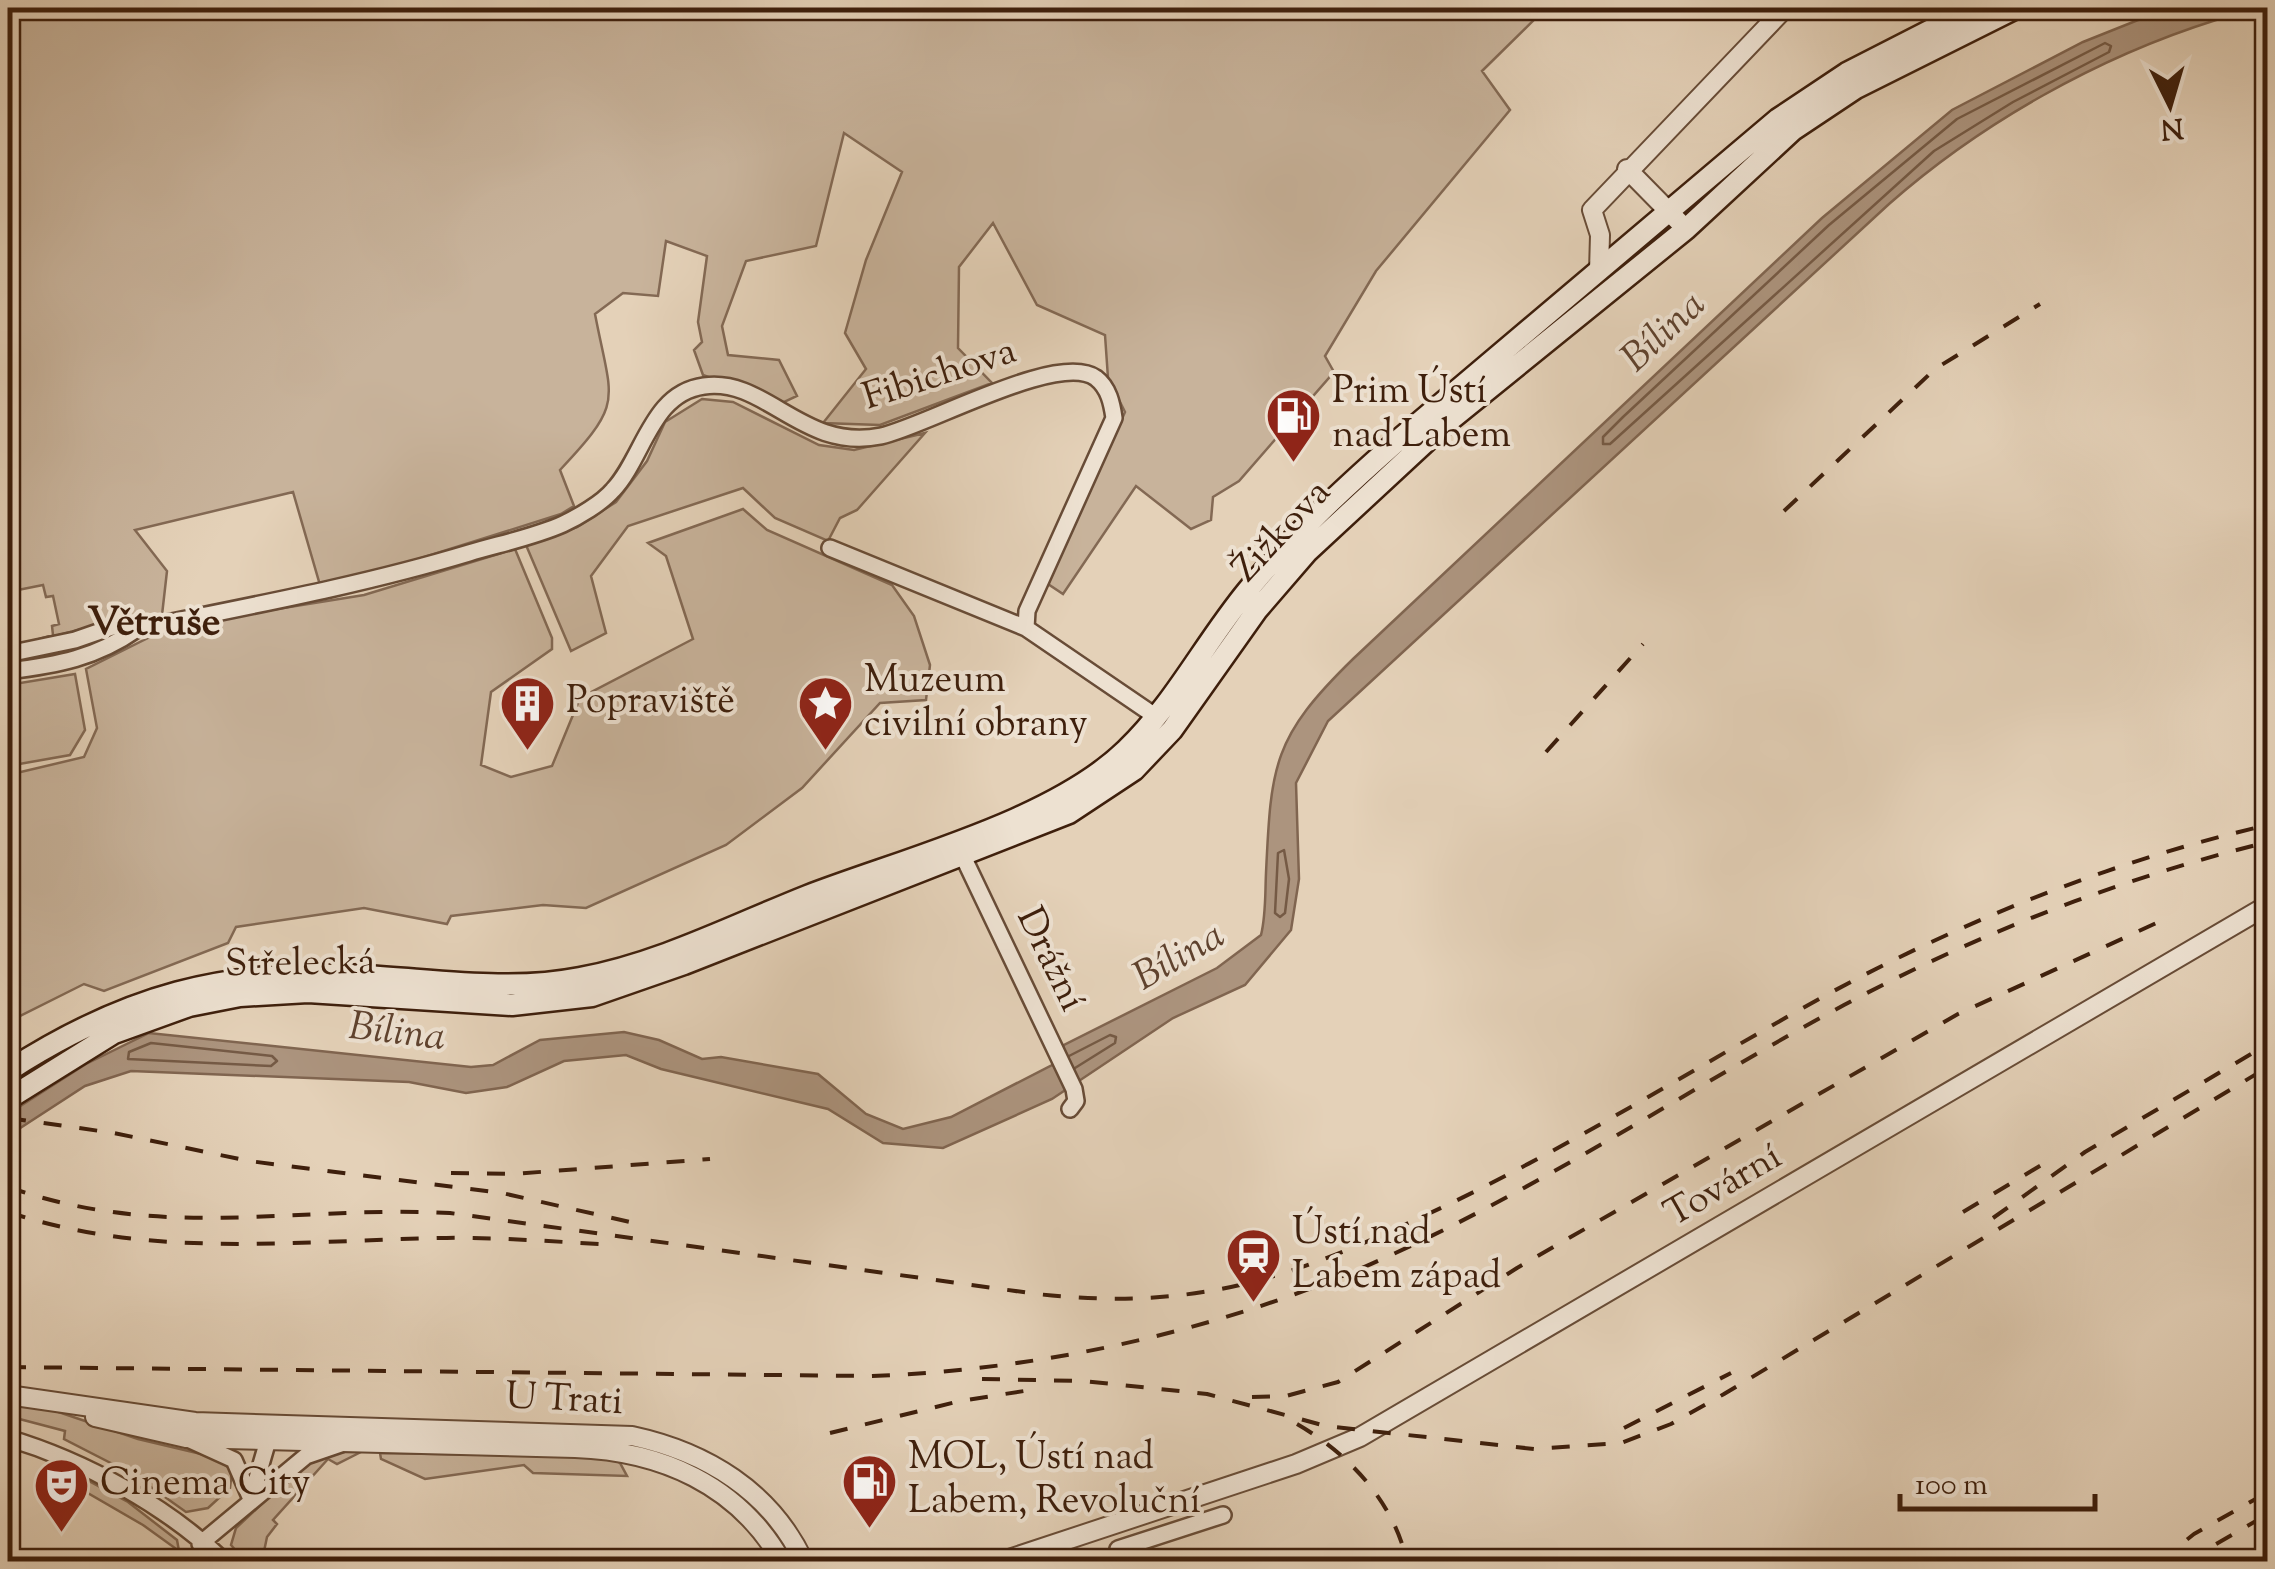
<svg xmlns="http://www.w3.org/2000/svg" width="2275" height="1569" viewBox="0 0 2275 1569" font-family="'Sorts Mill Goudy',serif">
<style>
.green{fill:#c8b39b;stroke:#836954;stroke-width:2.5}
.water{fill:#ac947e;stroke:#806550;stroke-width:2.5}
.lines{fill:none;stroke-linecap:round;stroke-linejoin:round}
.shore{stroke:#755a45;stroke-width:2.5}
.minor-casing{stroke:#684c37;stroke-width:20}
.tertiary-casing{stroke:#684c37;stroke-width:22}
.secondary-casing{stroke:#3e1f0c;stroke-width:25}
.minor{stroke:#ede1d1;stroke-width:15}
.tertiary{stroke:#ede1d1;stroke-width:18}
.secondary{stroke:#ede1d1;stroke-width:20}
.rail{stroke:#3e1f0c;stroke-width:4;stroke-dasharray:18 18;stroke-linecap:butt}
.labels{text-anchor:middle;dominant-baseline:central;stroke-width:8;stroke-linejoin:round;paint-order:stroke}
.street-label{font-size:38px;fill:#3e1f0c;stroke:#ede1d1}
.poi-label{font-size:38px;fill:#3e1f0c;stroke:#ede1d1;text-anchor:start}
.water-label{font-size:40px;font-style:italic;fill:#5f422e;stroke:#ede1d1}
.neighbourhood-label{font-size:40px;font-weight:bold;fill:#3e1f0c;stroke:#ede1d1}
</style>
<rect width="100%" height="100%" fill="#e4d1b8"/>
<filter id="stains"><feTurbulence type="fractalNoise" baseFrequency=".002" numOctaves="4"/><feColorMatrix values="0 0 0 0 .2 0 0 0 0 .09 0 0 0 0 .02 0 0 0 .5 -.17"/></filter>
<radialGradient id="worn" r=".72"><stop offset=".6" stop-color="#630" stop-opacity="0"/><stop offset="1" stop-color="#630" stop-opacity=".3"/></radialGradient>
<path class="green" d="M8 8H1539L1543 11 1482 71 1510 110 1376 271 1325 356 1334 372 1239 481 1213 497 1211 520 1191 529 1136 486 1063 594 1048 584 1125 412 1108 378 1105 335 1037 305 993 223 959 267 958 348 992 383 880 425 823 423 866 369 845 333 866 260 902 172 844 133 816 246 746 261 722 326 728 355 779 360 797 396 780 404 703 375 694 350 702 342 698 322 707 256 666 241 658 296 623 293 595 314C612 403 625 401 560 470L574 506 561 514 361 577 320 585 293 492 135 530 167 571 162 615 121 619 8 648 53 635 52 626 59 624 53 596 46 597 43 585 8 592Z
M702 399 733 402 819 445 854 450 925 433 857 510 840 518 828 541 775 518 743 488 628 526 591 576 606 633 571 651 526 545 577 527 616 502 647 461 665 422Z
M743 509 767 530 892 585 914 616 930 665 926 700 880 703 802 788 726 845 586 908 543 905 451 916 447 924 364 908 236 927 228 943 104 991 84 984 8 1022V775L84 757 97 728 86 669 172 626 364 595 515 549 552 638V649L491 692 481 765 511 777 552 766 580 698 693 639 666 556 648 543Z
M75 674 85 730 70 755 8 766V685Z
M8 1404H35L138 1439 218 1458 232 1471 230 1488 208 1508 186 1512 134 1475 64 1439 65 1431 8 1416Z
M333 1452H361L337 1464 328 1459 273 1520 277 1524 267 1537 262 1561H245L231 1545 236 1528 311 1458Z
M380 1453 609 1457 620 1463 627 1476 533 1473 524 1465 425 1479 381 1459Z
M85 1479 128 1502 177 1540 179 1551 143 1525 74 1485Z"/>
<path class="water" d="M2168 8H2267C2252 13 2233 15 2216 20 2098 57 1981 123 1889 204L1328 721 1296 783 1299 879 1291 930 1245 985 1173 1018 1052 1099 943 1148 883 1143 828 1109 661 1069 626 1055 564 1061 507 1087 466 1093 409 1082 131 1071 85 1086 8 1136V1114L86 1064 149 1033 471 1067 493 1065 540 1040 624 1032 659 1040 702 1059 721 1057 818 1074 866 1114 903 1129 951 1117 1052 1065 1064 1045 1217 968 1261 935C1266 915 1265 894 1266 873 1271 764 1273 737 1353 659L1822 218 1952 110 2083 42Z"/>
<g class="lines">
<path class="shore" d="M2105 43 2111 46 2109 52 2013 102 1934 151 1610 444H1603V437L1623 417 1829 225 1957 119Z
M1284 850 1289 879 1285 913 1280 917 1275 913 1278 853Z
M151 1043 272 1056 277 1061 271 1066 128 1059 129 1052Z
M1069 1056 1110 1035 1116 1037 1115 1043 1075 1068"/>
<defs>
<path id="minor" d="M830 548 1026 628
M8 654 75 640 121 624 137 629
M8 671C57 665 96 658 137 629 249 606 359 586 469 553 499 544 534 537 563 524 578 517 602 503 613 490 644 457 651 393 704 386 766 377 802 452 881 436 927 426 1058 351 1096 378 1109 388 1112 404 1114 418L1027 611 1026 628 1158 718
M959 848 1074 1089 1076 1101 1070 1109
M8 1438C85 1461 167 1506 225 1562
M190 1440 234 1460 251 1499
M251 1499 271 1430
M200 1544 306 1456 341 1444
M1118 1549 1223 1515"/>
<path id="tertiary" d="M1627 169 1686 229
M1599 271 1600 235 1592 210 1785 8
M8 1395 195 1422 632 1436C706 1452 771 1491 804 1562
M95 1417 186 1438 575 1448C660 1451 738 1484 782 1562
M1000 1562 1296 1464 1360 1437 2268 905"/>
<path id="secondary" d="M8 1071C124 996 225 968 364 976 437 980 508 992 580 978 658 964 734 925 807 896 903 859 1053 821 1126 750 1175 703 1205 642 1248 590 1292 536 1343 489 1395 443L1778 119 1847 73 1974 8
M8 1099 114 1033 189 1006 240 996 308 992 512 1005 592 996 684 964 1069 813 1134 770 1172 730 1257 610 1307 552 1444 425 1686 229 1793 130 1856 88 2016 8"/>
</defs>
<use href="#minor" class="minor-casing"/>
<use href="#tertiary" class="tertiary-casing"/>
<use href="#secondary" class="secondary-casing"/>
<use href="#minor" class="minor"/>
<use href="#tertiary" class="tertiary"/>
<use href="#secondary" class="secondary"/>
<path class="rail" d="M1784 511 1935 369 2040 304
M1546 752 1643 644
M8 1118 114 1133 249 1161 502 1193 643 1225
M451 1173 513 1174 710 1159
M8 1187C165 1242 292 1205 450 1213L1037 1294C1092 1300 1148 1301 1203 1292 1275 1281 1339 1255 1404 1225 1552 1159 1688 1071 1830 993 1967 919 2115 860 2268 825
M8 1212C148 1259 293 1241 439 1238 492 1237 545 1241 599 1244
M1963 1212 2053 1158
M1993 1218 2085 1152 2268 1044
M8 1367 870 1376C1039 1370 1209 1333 1364 1267 1531 1195 1684 1091 1844 1005 1977 934 2121 878 2268 842
M982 1379 1083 1381 1207 1394 1326 1426 1534 1449 1621 1443 1671 1424 1724 1394 2268 1067
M1252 1397 1286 1396 1338 1382 1517 1268 1958 1014 2163 920
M1297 1424C1349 1454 1394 1502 1407 1562
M1624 1428 1731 1373
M830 1433 960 1401 1024 1391
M2159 1562 2194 1534 2268 1492
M2185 1562 2268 1514"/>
</g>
<defs>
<symbol id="fuel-pin" viewBox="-11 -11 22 30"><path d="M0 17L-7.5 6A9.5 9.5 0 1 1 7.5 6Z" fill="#8f2418" stroke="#ede1d1"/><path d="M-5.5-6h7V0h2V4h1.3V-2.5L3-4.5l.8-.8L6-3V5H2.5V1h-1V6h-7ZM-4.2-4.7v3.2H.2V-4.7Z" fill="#fff"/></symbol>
<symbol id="building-pin" viewBox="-11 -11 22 30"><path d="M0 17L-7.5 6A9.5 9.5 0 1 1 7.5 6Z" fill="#8f2418" stroke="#ede1d1"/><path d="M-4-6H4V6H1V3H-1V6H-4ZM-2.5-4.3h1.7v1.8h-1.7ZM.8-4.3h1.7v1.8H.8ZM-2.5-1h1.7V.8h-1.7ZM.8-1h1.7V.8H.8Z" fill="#fff"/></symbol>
<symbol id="sight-pin" viewBox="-11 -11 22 30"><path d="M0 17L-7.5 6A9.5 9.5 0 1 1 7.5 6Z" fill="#8f2418" stroke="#ede1d1"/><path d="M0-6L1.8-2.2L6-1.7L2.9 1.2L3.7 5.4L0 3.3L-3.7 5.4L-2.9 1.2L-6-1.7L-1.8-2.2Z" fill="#fff"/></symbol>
<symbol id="station-pin" viewBox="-11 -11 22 30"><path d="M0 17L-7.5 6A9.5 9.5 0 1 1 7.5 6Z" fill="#8f2418" stroke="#ede1d1"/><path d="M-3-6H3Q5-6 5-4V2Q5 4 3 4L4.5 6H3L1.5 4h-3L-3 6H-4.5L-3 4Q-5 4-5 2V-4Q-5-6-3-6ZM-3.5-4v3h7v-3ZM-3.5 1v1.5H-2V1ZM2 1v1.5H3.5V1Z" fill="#fff"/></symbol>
<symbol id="theatre-pin" viewBox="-11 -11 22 30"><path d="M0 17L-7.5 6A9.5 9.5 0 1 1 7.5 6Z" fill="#8f2418" stroke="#ede1d1"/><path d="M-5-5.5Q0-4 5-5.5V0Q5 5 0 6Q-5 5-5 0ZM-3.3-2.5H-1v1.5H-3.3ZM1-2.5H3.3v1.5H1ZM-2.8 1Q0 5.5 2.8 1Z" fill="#fff"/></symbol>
</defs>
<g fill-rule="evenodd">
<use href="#fuel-pin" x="1262" y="384" width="63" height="86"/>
<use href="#building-pin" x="496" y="672" width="63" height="86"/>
<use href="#sight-pin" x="794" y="672" width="63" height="86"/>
<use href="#station-pin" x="1222" y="1224" width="63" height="86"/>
<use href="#fuel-pin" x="838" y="1450" width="63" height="86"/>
<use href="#theatre-pin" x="30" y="1454" width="63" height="86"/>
</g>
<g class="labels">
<g class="street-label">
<text transform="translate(940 376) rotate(-18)">Fibichova</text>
<text transform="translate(1283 532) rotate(-47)">Žižkova</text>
<text transform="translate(1049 960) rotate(64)">Drážní</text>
<text transform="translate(300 965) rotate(-1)">Střelecká</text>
<text transform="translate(1724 1187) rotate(-30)">Tovární</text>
<text transform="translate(564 1401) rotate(3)">U Trati</text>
</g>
<g class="poi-label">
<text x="1332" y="393">Prim Ústí<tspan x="1332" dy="44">nad Labem</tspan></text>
<text x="864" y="682">Muzeum<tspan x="864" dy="44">civilní obrany</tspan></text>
<text x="566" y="703">Popraviště</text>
<text x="1292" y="1234">Ústí nad<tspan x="1292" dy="44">Labem západ</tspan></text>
<text x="908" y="1459">MOL, Ústí nad<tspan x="908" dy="44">Labem, Revoluční</tspan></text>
<text x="100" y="1485">Cinema City</text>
</g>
<g class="water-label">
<text transform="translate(1665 333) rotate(-43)">Bílina</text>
<text transform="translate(1180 958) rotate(-30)">Bílina</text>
<text transform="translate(397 1034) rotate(7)">Bílina</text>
</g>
<g class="neighbourhood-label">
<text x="154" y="624">Větruše</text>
</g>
</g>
<rect width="2275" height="1569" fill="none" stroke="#e4d1b8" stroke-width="40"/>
<rect x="10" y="10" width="2255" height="1549" fill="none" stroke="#3e1f0c" stroke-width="5"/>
<rect x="20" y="20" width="2235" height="1529" fill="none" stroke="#3e1f0c" stroke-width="2.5"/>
<g transform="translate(2170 105) rotate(175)" stroke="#ede1d1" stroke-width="8" paint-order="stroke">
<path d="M0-8L18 38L0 25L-18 38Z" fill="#3e1f0c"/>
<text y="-15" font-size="28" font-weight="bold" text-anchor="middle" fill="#3e1f0c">N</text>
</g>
<path d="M1900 1494v15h195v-15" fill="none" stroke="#3e1f0c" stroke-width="5"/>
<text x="1915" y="1494" font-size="30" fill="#3e1f0c" stroke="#ede1d1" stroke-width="8" paint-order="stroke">100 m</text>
<rect width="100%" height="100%" filter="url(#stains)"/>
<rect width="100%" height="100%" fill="url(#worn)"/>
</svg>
